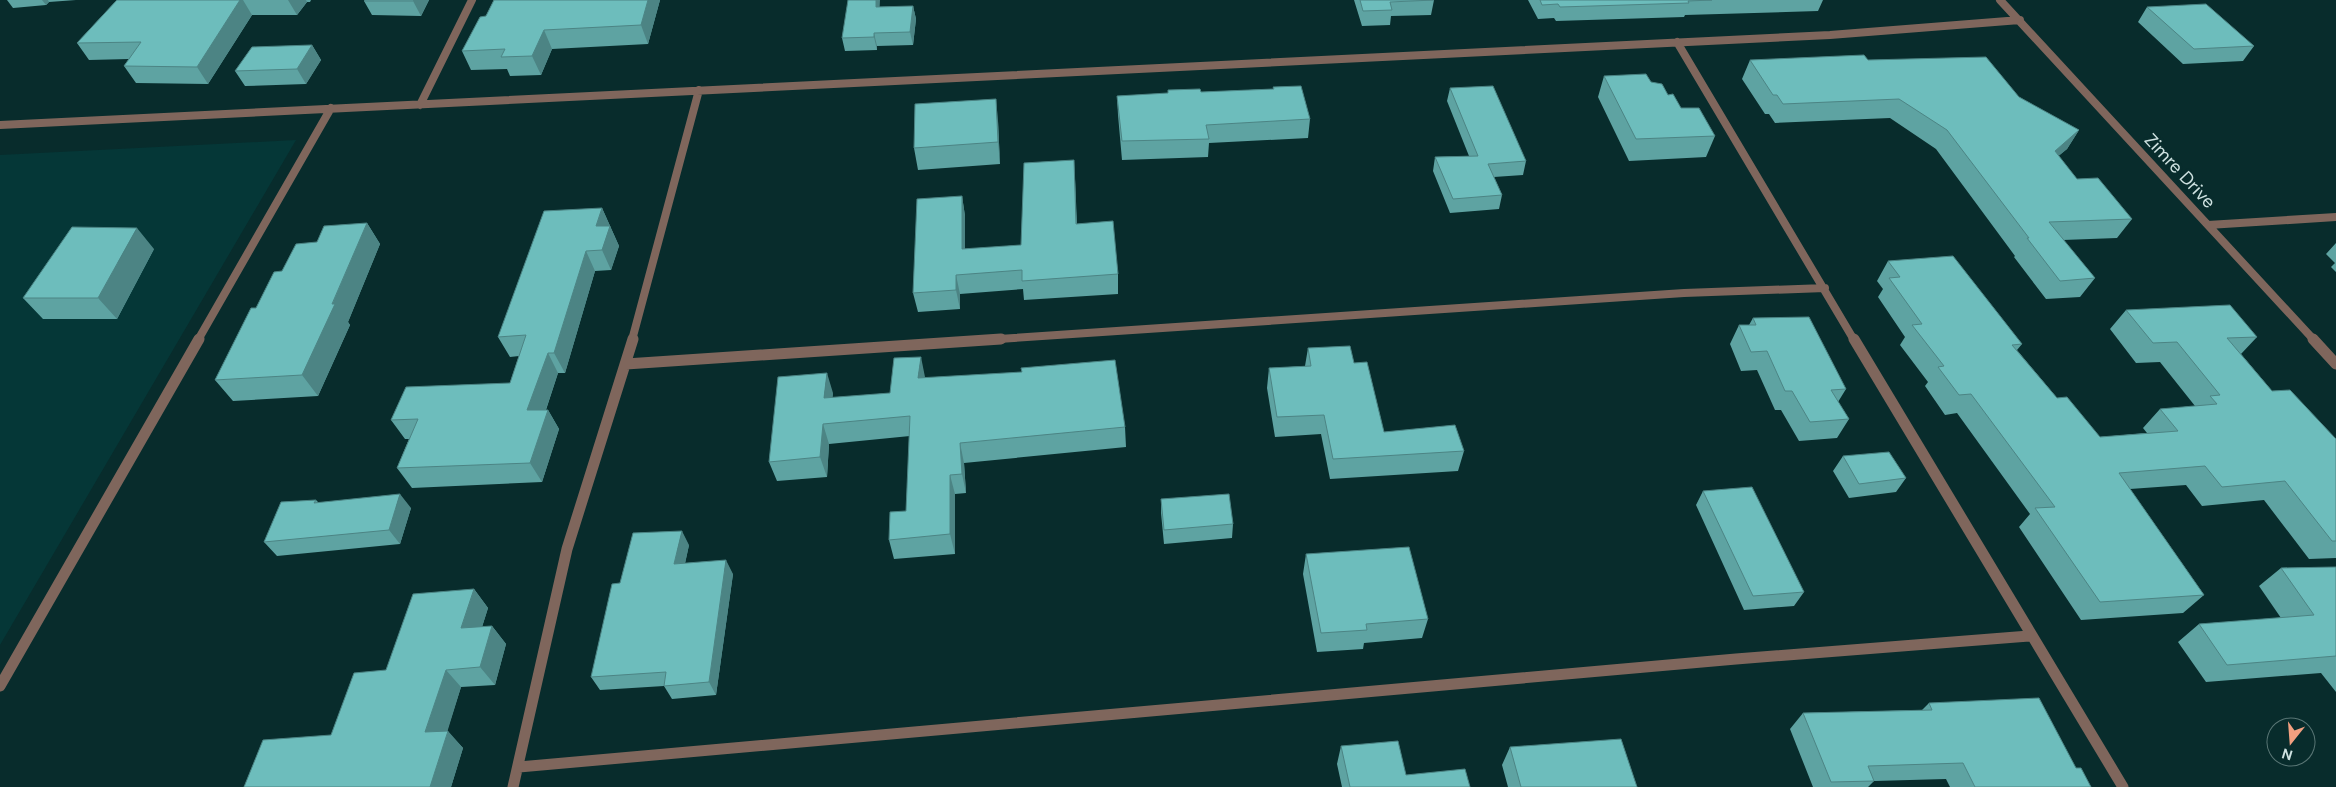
<svg xmlns="http://www.w3.org/2000/svg" width="2336" height="787" viewBox="0 0 2336 787" font-family="'DM Sans',sans-serif">
<style>
.built{fill:#053737}
.lines{fill:none;stroke-linecap:round;stroke-linejoin:round}
.minor-far1{stroke:#7f665c;stroke-width:8}
.minor{stroke:#7f665c;stroke-width:11}
.wall{fill:#5ea3a2}
.shaded-wall{fill:#4c8484}
.building{fill:#6dbdbc;stroke:#4c8484}
.labels{text-anchor:middle;dominant-baseline:central;stroke-width:5;stroke-linejoin:round;paint-order:stroke}
.street-label{font-size:18px;fill:#cfe2e1;stroke:#082c2c}
</style>
<rect width="100%" height="100%" fill="#082c2c"/>
<path class="built" d="M296 140 0 645V155Z"/>
<g class="lines">
<path class="minor-far1" d="M2000 0 2314 340
M1677 42 1854 340
M420 105 472 0
M0 125 1830 35 2020 20
M2208 225 2336 217
M198 340 331 108
M632 340 699 90
M983 340 1684 293 1825 288"/>
<path class="minor" d="M1854 339 2123 787
M2313 339 2336 364
M626 364 1001 339
M0 686 199 339
M519 767 1736 659 2029 636
M513 787 567 549 633 339"/>
</g>
<path class="wall" d="M7 0H76L49 2 46 5 13 8Z
M117 0H311L310 2H307L297 15H252L208 84 136 83 124 66 129 59 89 60 77 43Z
M429 0 421 16 372 15 364 1Z
M494 0H660L648 44 552 49 541 75 510 76 507 69 471 70 462 51 486 16Z
M1354 0H1434L1431 15 1391 16 1390 25 1362 26Z
M1528 0H1823L1818 11 1685 15 1684 17 1556 21 1554 18 1538 19Z
M913 6 916 19 913 45 877 46V50L845 51 842 38 879 7Z
M2147 7 2254 46 2243 61 2183 64 2138 22Z
M312 45 321 60 306 84 245 86 235 71Z
M1750 60H1868L2019 97 2079 130 2067 149 2058 156 2077 179 2132 219 2117 238 2063 240 2095 278 2080 297 2046 299 2014 257 2015 256 1936 149 1890 118 1775 123 1769 114H1765L1742 79Z
M1604 76 1651 82 1681 108 1715 136 1706 157 1629 161 1598 97Z
M1273 87 1310 119 1308 138 1209 143 1208 157 1122 160 1118 115 1117 96 1273 89Z
M1450 88 1526 161 1523 175 1494 177 1502 195 1499 209 1450 213 1433 171 1435 157 1469 156 1447 101Z
M998 121 1000 164 918 170 914 148Z
M1075 179 1077 224 1118 274V294L1024 300 1023 289 960 294V309L918 312 913 293 962 196 965 216V249L1021 245Z
M602 208 619 246 611 270 595 271 565 373H558L546 410H548L559 429 542 482 412 488 397 468 409 439H405L391 420 510 383 519 356 510 357 498 337Z
M367 223 380 244 348 322 350 325 318 396 233 401 215 380 256 308 317 242Z
M2336 243V272L2331 267 2335 263 2326 254Z
M154 249 117 319H43L23 298Z
M1888 261 2022 344 2017 350 2057 398 2100 437 2147 433 2143 428 2160 409 2195 406 2160 362 2136 363 2110 329 2126 310 2257 337 2241 354 2272 391 2336 439V558L2309 559 2264 500 2202 506 2186 485 2130 489 2204 595 2183 613 2081 620 2019 527 2030 514 1957 413 1945 415 1925 386 1928 382 1900 345 1905 337 1878 297 1883 289 1877 281Z
M1753 318 1846 389 1838 402 1849 419 1837 438 1799 441 1781 410H1775L1757 370 1741 371 1730 344 1739 325H1749Z
M1308 348 1354 363 1384 432 1464 451 1458 471 1330 479 1321 434 1275 437 1267 388 1269 368 1305 366Z
M925 377V378L1125 427 1126 447 964 463 966 493 955 494V554L894 559 889 540 906 511 910 436 829 444 827 477 777 481 769 462 833 393 832 398 890 393Z
M1843 456 1906 478 1896 492 1849 498 1833 471Z
M1703 491 1804 592 1794 606 1744 610 1696 505Z
M1161 499 1233 524 1232 538 1164 544 1161 513Z
M316 500 318 502 411 508 400 544 277 556 264 542Z
M689 545 685 563 733 574 716 695 672 699 664 686 600 690 591 677 620 583Z
M1306 554 1428 619 1422 638 1364 643 1363 649 1317 652 1303 574Z
M2336 567V692L2321 673 2206 682 2178 642 2199 624 2281 618 2259 586 2281 568Z
M474 589 488 608 482 627 492 626 506 644 495 685 461 687 447 731 463 748 451 787H244L331 735 386 670Z
M1929 703 2076 768 2091 787H1950L1946 779 1874 781 1868 787H1813L1790 729 1803 713 1922 710Z
M1341 746 1406 775 1470 787H1342L1337 764Z
M1510 747 1637 787H1508L1502 765Z"/>
<path class="shaded-wall" d="M42 0H48L49 2 46 5Z
M240 0H243L252 15 208 84 197 67Z
M288 0H306L307 2 297 15Z
M414 0H429L421 16 413 1Z
M648 0H660L648 44 641 25Z
M876 0H880L879 21 876 7Z
M913 6 916 19 913 45 910 32Z
M544 30 552 49 541 75 532 56Z
M874 33 877 46V50L874 37Z
M312 45 321 60 306 84 297 69Z
M996 99 998 121 1000 164 998 142Z
M2079 130 2067 149 2042 170 2055 151Z
M1074 160 1075 179 1077 243 1076 224Z
M962 196 965 216V268L962 249Z
M602 208 619 246 611 270 602 250 596 226Z
M367 223 380 244 348 322 350 325 318 396 302 375Z
M137 228 154 249 117 319 98 298Z
M586 251 595 271 565 373 554 353Z
M956 275 960 294V309L956 290Z
M548 353 558 373 539 430 527 410Z
M921 357 925 377 923 398 918 378Z
M827 373 833 393 831 418 824 398Z
M548 410 559 429 542 482 530 463Z
M823 424 829 444 827 477 820 457Z
M960 443 964 463 966 493 962 474Z
M950 475 955 494V554L950 534Z
M400 494 411 508 400 544 389 530Z
M682 531 689 545 682 578 674 564Z
M726 560 733 574 716 695 709 682Z
M474 589 488 608 476 646 461 628Z
M492 626 506 644 495 685 480 667Z
M446 670 461 687 442 749 425 732Z
M448 731 463 748 451 787H430Z"/>
<path class="building" d="M117 0H240L197 67 124 66 141 42 77 43Z
M365 0H414L413 1H364Z
M494 0H648L641 25 544 30 532 56 501 57 505 49 462 51 480 17 486 16Z
M848 0H876V7L913 6 910 32 874 33V37L842 38Z
M1360 0H1434L1390 2 1392 10 1363 11Z
M1540 0H1712L1688 1 1689 3 1560 7 1558 4 1542 5Z
M2206 4 2254 46 2194 49 2147 7Z
M312 45 297 69 235 71 252 47Z
M1864 55 1868 60 1986 57 2019 97 2079 130 2055 151 2077 179 2098 178 2132 219 2049 222 2095 278 2060 281 2027 238H2029L1947 130 1899 99 1783 104 1777 95H1773L1750 60Z
M1646 74 1651 82 1662 84 1668 95 1673 94 1681 108H1699L1715 136 1636 139 1604 76Z
M1301 86 1310 119 1206 125 1209 139 1122 141 1117 96 1168 93V90L1200 89 1201 92 1274 89 1273 87Z
M1493 86 1526 161 1488 164 1502 195 1453 199 1435 157 1478 156 1450 88Z
M996 99 998 142 914 148 915 104Z
M1074 160 1076 224 1113 221 1118 274 1022 281V270L956 275V290L913 293 917 199 962 196V249L1021 245 1024 163Z
M602 208 596 226H610L602 250 586 251 554 353H548L527 410H548L530 463 397 468 418 419 391 420 406 387 510 383 526 335 498 337 544 211Z
M367 223 332 304H335L302 375 215 380 251 308H256L274 272 282 271 296 244 317 242 324 226Z
M72 227 137 228 98 298H23Z
M1953 256 2022 344 2012 345 2057 398 2067 397 2100 437 2178 431 2160 409 2217 404 2210 396 2220 395 2177 342 2153 343 2126 310 2230 305 2257 337 2227 338 2272 391 2290 390 2336 439V541H2332L2285 481 2222 487 2205 466 2119 473 2204 595 2100 602 2035 508 2055 507 1971 394 1959 395 1938 367 1944 366 1912 325 1922 324 1889 278 1900 277 1888 261Z
M1809 317 1846 389 1831 390 1849 419 1810 422 1792 391H1785L1767 351 1751 352 1739 325H1756L1753 318Z
M1350 346 1354 363 1367 362 1384 432 1455 425 1464 451 1333 459 1324 415 1277 417 1269 368 1311 366 1308 348Z
M921 357 918 378 1022 372 1021 368 1115 360 1125 427 960 443 962 474 950 475V534L889 540 890 512 906 511 910 416 823 424 820 457 769 462 778 377 827 373 824 398 890 393 894 358Z
M1889 452 1906 478 1859 484 1843 456Z
M1752 487 1804 592 1753 596 1703 491Z
M400 494 389 530 264 542 281 502 316 500 314 503Z
M1229 494 1233 524 1164 530 1161 499Z
M682 531 674 564 726 560 709 682 664 686 666 672 591 677 612 584 620 583 633 533Z
M1409 547 1428 619 1366 624 1367 630 1321 633 1306 554Z
M2336 567V656L2227 665 2199 624 2314 615 2281 568Z
M474 589 461 628 492 626 480 667 446 670 425 732 448 731 430 787H244L263 740 331 735 354 673 386 670 413 594Z
M2039 698 2076 768H2081L2091 787H1975L1963 763 1868 766 1874 781 1831 782 1803 713 1932 710 1929 703Z
M1621 739 1637 787H1521L1510 747Z
M1398 741 1406 775 1465 769 1470 787H1350L1341 746Z"/>
<g class="labels">
<g class="street-label">
<text transform="translate(2180 171) rotate(47)">Zimre Drive</text>
</g>
</g>
<g transform="translate(2291 742) rotate(197)"><circle r="24" fill="#082c2c" stroke="#587574"/>
<path d="M0-4L9 19L0 12L-9 19Z" fill="#f2a080"/>
<text y="-8" font-size="14" font-weight="bold" text-anchor="middle" fill="#cfe2e1">N</text>
</g>
</svg>
